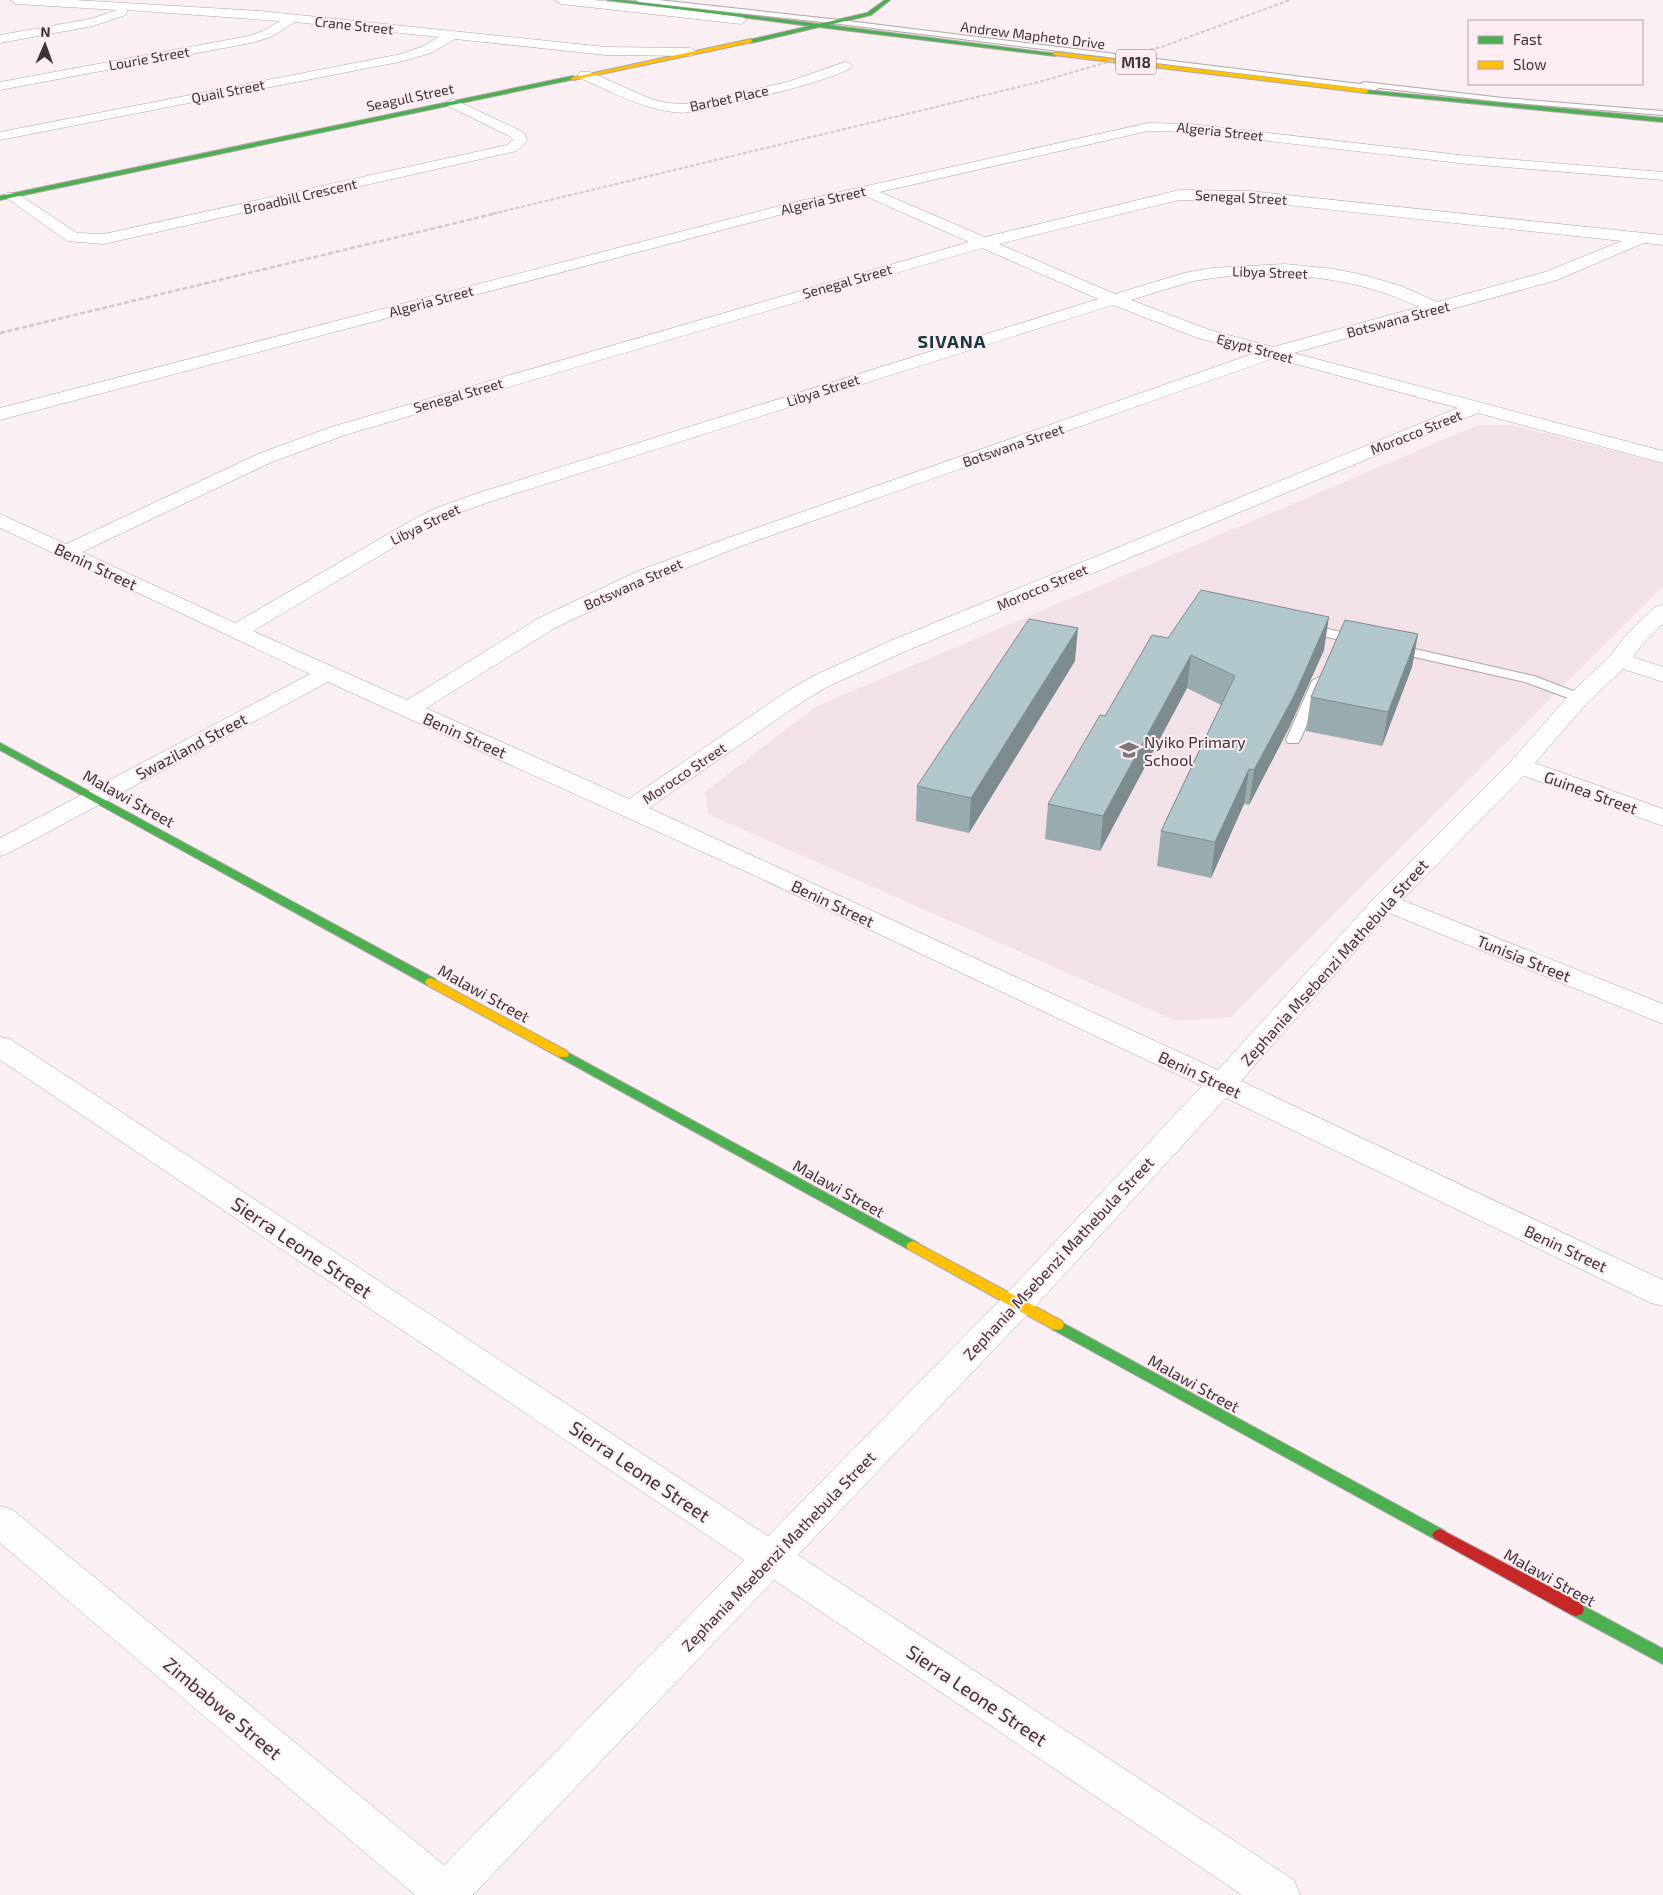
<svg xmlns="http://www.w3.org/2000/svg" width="1663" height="1895" viewBox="0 0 1663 1895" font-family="'Exo 2',sans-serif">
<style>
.built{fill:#f2e1e6}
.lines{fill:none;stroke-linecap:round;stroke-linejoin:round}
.lane-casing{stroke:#aea6a8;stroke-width:2}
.street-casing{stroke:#aea6a8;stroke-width:1}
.fast-casing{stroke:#aea6a8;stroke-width:2}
.slow-casing{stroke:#aea6a8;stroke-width:2}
.jam-casing{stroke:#aea6a8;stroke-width:2}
.lane{fill:#fefdfd;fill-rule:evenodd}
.street{fill:#fefdfd;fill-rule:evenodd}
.fast{fill:#4caf50;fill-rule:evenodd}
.slow{fill:#ffc107;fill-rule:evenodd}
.jam{fill:#c62828;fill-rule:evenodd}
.rail-far1{stroke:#cecbcc;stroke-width:2;stroke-dasharray:4 2;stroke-linecap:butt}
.rail{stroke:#cecbcc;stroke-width:2.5;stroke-dasharray:5 2.5;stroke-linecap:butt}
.wall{fill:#99abaf}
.shaded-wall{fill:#7d8b8f}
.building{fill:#b2c7cc;stroke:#7d8b8f}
.labels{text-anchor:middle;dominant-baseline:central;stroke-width:4;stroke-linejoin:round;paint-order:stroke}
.far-street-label{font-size:14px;fill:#3b3537;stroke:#fdedf2}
.shield{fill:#fdedf2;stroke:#756c6f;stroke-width:1}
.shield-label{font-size:15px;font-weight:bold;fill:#3b3537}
.street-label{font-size:16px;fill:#3b3537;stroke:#fdedf2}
.poi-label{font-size:16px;fill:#3b3537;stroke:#fdedf2;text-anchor:start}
.far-district-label{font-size:18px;font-weight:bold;letter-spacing:1px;fill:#17383d;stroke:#fdedf2}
.near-street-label{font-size:19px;fill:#3b3537;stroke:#fdedf2}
</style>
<rect width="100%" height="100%" fill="#faf0f3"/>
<path class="built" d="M1478 425H1512L1663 464V586L1231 1017 1176 1021 708 814 705 792 815 707Z"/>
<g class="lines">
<defs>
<path id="lane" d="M635 0H659L840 20 1360 84 1364 82 1503 98 1663 111V115L1503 102 1379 88 1375 90 840 24 639 2Z
M1305 624 1364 637 1366 640 1359 644 1300 631 1298 628 1300 625Z
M1393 644 1534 676 1584 695 1586 698 1579 702 1525 682 1388 651 1386 648 1388 645Z
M1319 677 1326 681 1300 740 1298 743H1288L1286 740 1312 681Z"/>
<path id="street" d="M10 0H75L260 11 606 47 691 48 697 52 691 56 606 55 455 39 431 53 404 61 0 140V132L401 54 421 47 439 37 295 22 271 37 251 43 0 90V82L249 36 263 31 280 21 127 10 126 15 93 26 0 43V35L90 19 117 10 16 4Z
M555 0H594L741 16 747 20 741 24 561 4Z
M845 62 850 63 852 66 850 69C813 85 775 93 736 102 716 107 694 115 673 112 640 108 610 91 580 78L578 75 580 72H590L651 99 667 103 684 104 701 102 787 82Z
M453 99 519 130 525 134 527 141 517 151 512 152 104 244 67 241 4 196 7 193H17L77 233 104 234 507 145 513 140 509 136 448 106 446 103Z
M1148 123 1191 124 1468 156 1663 172V180L1468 164 1191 132 1148 131 880 192 985 237 1179 190 1250 191 1663 235V245L1644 243 1557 280 1294 353 1663 451V463L1478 413 906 651 829 686 802 702 649 808 1218 1070 1376 896 1511 761 1571 693 1611 655 1625 636 1655 607 1663 605V624L1641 646 1633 657 1663 667V682L1623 669 1587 703 1535 763 1663 809V826L1524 776 1402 900 1663 1004V1024L1389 913 1241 1081 1663 1280V1306L1651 1303 1226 1098 1029 1313 798 1555 1294 1880 1300 1895H1242L774 1580 473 1895H415L0 1543V1506L13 1510 444 1865 744 1560 0 1060V1037L10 1039 768 1536 1005 1295 1202 1086 749 873 328 682 9 853 0 856V838L310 674 0 528V514L66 544 258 454 331 427 969 242 863 195 802 209 0 420V408L795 202ZM1179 200 1250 201 1622 241 1545 272 1437 302 1401 286 1364 275 1334 269 1285 264 1212 268 1184 273 1115 294 999 244ZM982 248 1098 299 478 493 436 508 414 519 235 623 82 552 272 462 345 435ZM1261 274C1317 275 1368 283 1419 307L1273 347 1210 330 1131 300 1193 281 1236 275ZM1113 305 1198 338 1255 353 722 540 638 571 539 618 407 700 253 631 428 527 450 516 492 501ZM1274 358 1458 408 890 641 813 676 786 692 629 799 426 708 555 628 654 581 736 548Z"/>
<path id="fast" d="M607 0H621L819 24 867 13 885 0H890L871 15 828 25 1058 54 1055 56 819 27 751 43 749 40 810 26Z
M573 76 575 79 0 200V196Z
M1364 90 1663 118V122L1366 93Z
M0 743 435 979 437 982 435 985H427L0 750Z
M563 1050 918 1243 920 1246 918 1249H908L559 1057 557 1054 559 1051Z
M1057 1320 1445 1531 1448 1535 1445 1539 1440 1541 1435 1539 1052 1329 1050 1325 1052 1321Z
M1576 1602 1663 1649V1664L1570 1614 1568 1609 1570 1604Z"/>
<path id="slow" d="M751 39 753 42 573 80 570 78Z
M1055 52 1366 89 1369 91 1366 93 1053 55Z
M431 978 567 1051 569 1054 567 1057H559L427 985 425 982 427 979Z
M913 1241 1062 1321 1064 1325 1062 1329 1057 1330 1052 1329 908 1249 906 1246 908 1243Z"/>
<path id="jam" d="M1440 1529 1582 1604 1584 1609 1582 1614 1576 1616 1570 1614 1435 1539 1432 1535 1435 1531Z"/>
</defs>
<use href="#lane" class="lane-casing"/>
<use href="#street" class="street-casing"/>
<use href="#fast" class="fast-casing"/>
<use href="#slow" class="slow-casing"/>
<use href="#jam" class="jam-casing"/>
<use href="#lane" class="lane"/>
<use href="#street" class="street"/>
<use href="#fast" class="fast"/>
<use href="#slow" class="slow"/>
<use href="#jam" class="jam"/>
<path class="rail-far1" d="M492 214 1035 83 1164 46 1290 0"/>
<path class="rail" d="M0 333 497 213"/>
</g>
<path class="wall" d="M1418 634 1412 667 1382 746 1306 731 1311 697Z
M1168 638 1324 650 1289 728 1249 805 1244 804 1211 878 1157 866 1161 831 1221 705 1187 688 1100 851 1045 839 1048 804 1105 716Z
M1075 661 969 833 916 821 917 786Z"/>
<path class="shaded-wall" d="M1329 617 1324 650 1289 728 1249 805 1254 770Z
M1078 628 1075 661 969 833 971 798Z
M1418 634 1412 667 1382 746 1388 712Z
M1191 655 1187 688 1100 851 1103 816Z
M1249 769 1244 804 1211 878 1215 842Z"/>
<path class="building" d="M1201 590 1329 617 1295 694 1254 770 1249 769 1215 842 1161 831 1235 676 1191 655 1103 816 1048 804 1100 715 1105 716 1152 635 1168 638Z
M1029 619 1078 628 971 798 917 786Z
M1345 620 1418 634 1388 712 1311 697Z"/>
<defs>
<symbol id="school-bare" viewBox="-9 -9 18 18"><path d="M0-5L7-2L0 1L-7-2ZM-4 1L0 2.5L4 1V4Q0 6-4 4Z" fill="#7e7679" stroke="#fdedf2" stroke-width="2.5" paint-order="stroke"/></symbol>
</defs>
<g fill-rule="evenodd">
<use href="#school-bare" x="1115" y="736" width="28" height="28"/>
</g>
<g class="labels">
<g class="far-street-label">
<text transform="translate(354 25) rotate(6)">Crane Street</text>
<text transform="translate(1033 35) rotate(7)">Andrew Mapheto Drive</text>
<text transform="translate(149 58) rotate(-10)">Lourie Street</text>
<text transform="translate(228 91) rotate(-11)">Quail Street</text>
<text transform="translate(410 97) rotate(-12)">Seagull Street</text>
<text transform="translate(729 98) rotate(-12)">Barbet Place</text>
<text transform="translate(1220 131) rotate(6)">Algeria Street</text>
<text transform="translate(300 196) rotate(-13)">Broadbill Crescent</text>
<text transform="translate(1241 197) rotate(3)">Senegal Street</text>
<text transform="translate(823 200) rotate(-13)">Algeria Street</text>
<text transform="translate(1270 272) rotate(2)">Libya Street</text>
<text transform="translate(847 281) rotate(-16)">Senegal Street</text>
<text transform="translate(431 301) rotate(-15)">Algeria Street</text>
<text transform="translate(1398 319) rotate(-15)">Botswana Street</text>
<text transform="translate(1255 348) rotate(15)">Egypt Street</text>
<text transform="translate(823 390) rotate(-18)">Libya Street</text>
<text transform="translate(458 395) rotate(-16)">Senegal Street</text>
<text transform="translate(1416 432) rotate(-22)">Morocco Street</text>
<text transform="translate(1013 445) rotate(-19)">Botswana Street</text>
<text transform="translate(425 524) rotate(-26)">Libya Street</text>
<text transform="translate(633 584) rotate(-24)">Botswana Street</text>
<text transform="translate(1042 587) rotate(-23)">Morocco Street</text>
<text transform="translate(684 773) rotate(-34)">Morocco Street</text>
</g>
<rect class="shield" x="1116" y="49.5" width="40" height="25" rx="4"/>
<g class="shield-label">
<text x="1136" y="62">M18</text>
</g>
<g class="street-label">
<text transform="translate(96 566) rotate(25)">Benin Street</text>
<text transform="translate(465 735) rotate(24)">Benin Street</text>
<text transform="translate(191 746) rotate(-28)">Swaziland Street</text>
<text transform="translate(1591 792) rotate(20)">Guinea Street</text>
<text transform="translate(129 798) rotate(29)">Malawi Street</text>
<text transform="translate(833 903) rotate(25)">Benin Street</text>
<text transform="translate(1524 958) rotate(22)">Tunisia Street</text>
<text transform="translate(1334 962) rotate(-48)">Zephania Msebenzi Mathebula Street</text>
<text transform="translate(484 993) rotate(29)">Malawi Street</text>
<text transform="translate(1200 1074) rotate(25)">Benin Street</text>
<text transform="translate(839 1188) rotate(29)">Malawi Street</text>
<text transform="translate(1566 1248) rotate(25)">Benin Street</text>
<text transform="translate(1058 1258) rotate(-47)">Zephania Msebenzi Mathebula Street</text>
<text transform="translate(1194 1383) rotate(29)">Malawi Street</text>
<text transform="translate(778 1551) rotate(-46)">Zephania Msebenzi Mathebula Street</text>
<text transform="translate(1550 1577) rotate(29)">Malawi Street</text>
</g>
<g class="poi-label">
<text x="1144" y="741">Nyiko Primary<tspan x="1144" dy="18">School</tspan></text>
</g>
<g class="far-district-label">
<text x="952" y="341">SIVANA</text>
</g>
<g class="near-street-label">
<text transform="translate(302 1247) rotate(34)">Sierra Leone Street</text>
<text transform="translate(640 1471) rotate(34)">Sierra Leone Street</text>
<text transform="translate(977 1695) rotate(34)">Sierra Leone Street</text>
<text transform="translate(223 1708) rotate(40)">Zimbabwe Street</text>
</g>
</g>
<rect x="1468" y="20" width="175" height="65" fill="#fdedf2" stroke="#afa3a7"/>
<rect x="1478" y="36" width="25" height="8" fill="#4caf50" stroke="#afa3a7"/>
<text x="1513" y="45" font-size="15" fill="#3b3537">Fast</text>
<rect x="1478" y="61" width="25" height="8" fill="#ffc107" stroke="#afa3a7"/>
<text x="1513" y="70" font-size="15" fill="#3b3537">Slow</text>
<g transform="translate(45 45) rotate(2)" stroke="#fdedf2" stroke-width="4" paint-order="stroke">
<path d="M0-4L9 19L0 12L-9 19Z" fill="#3b3537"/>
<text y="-8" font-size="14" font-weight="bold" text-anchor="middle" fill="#3b3537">N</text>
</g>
</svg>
